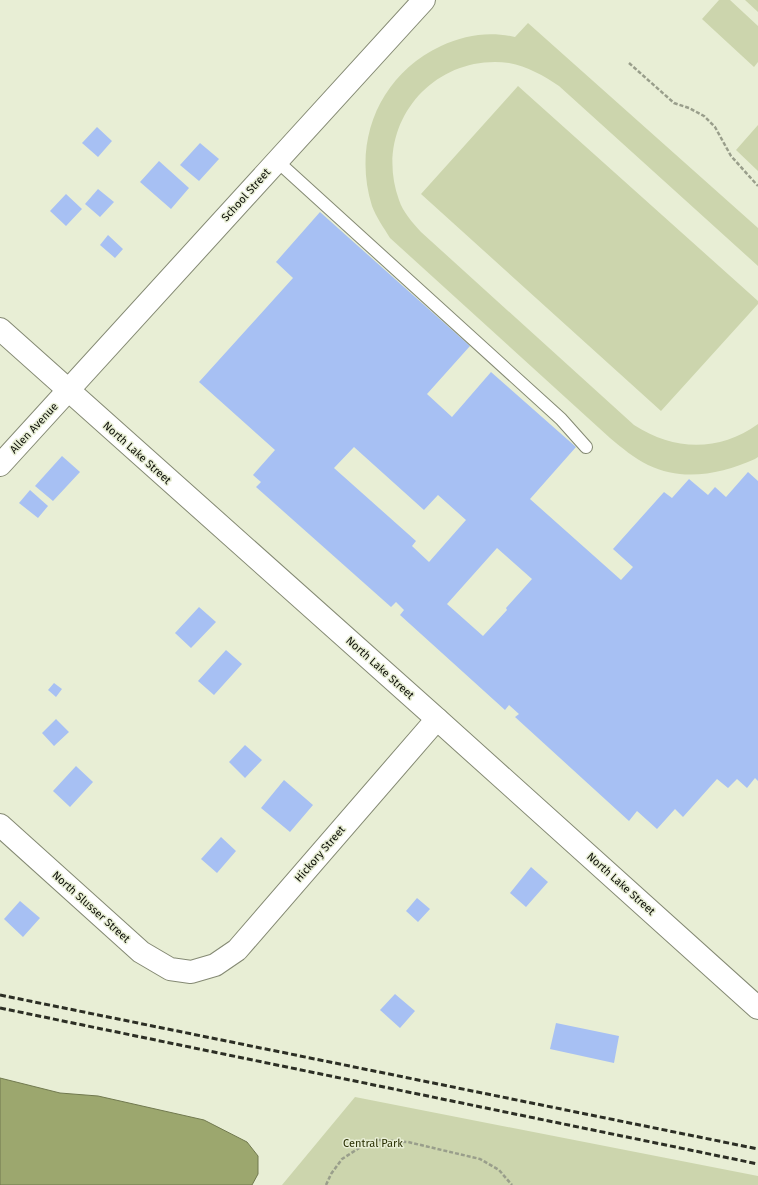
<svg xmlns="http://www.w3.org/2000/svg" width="758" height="1185" viewBox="0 0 758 1185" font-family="'Fira Sans',sans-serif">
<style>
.green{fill:#ccd5ad}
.water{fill:#9ca76e;stroke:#71794f}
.building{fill:#a7c0f3;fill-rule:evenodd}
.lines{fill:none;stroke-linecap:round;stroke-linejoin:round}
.lane-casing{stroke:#848973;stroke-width:14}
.street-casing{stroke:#848973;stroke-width:24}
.secondary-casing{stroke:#848973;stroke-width:24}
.path{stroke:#999e8b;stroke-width:2.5;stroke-dasharray:4 2;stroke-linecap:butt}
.lane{stroke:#fff;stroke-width:12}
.street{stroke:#fff;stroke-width:22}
.secondary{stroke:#fff;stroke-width:22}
.rail{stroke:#2c2e24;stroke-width:3;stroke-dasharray:6 3;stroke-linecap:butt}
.labels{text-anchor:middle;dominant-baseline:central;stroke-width:3;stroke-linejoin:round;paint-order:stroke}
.street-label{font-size:11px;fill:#0c0e06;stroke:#e8eed5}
.park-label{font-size:11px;fill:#282e01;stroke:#e8eed5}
</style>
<rect width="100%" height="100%" fill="#e8eed5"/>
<path class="green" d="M719 0H730L758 26V62L754 67 702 19Z
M745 0H758V12Z
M528 23 758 228V266L559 86C544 76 527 66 509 63 432 53 372 126 399 200 403 212 412 222 421 232L634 425C674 451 719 452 758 424V457L755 459C721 474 683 482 648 465 634 458 622 448 610 438L390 238C384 228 376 217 372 206 352 142 379 75 441 46 465 35 489 31 515 37Z
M518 86 758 301V304L661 411 421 194Z
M758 125V171L736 150Z
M355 1097 758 1176V1185H282Z"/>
<path class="water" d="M0 1078 60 1093 98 1096 204 1120 247 1142 258 1156V1174L252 1185H0Z"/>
<path class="building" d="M97 127 112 141 98 157 82 143Z
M200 143 219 159 199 181 180 165Z
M159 161 189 188 171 209 140 182Z
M98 189 114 202 100 217 85 204Z
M66 194 82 209 66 226 50 211Z
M320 212 470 346 427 394 452 417 491 372 576 447 530 499 621 580 633 567 613 549 664 492 672 498 689 479 708 495 715 487 726 497 748 472 758 481V781L755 778 747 788 737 779 728 788 717 779 683 817 675 809 657 829 637 811 629 821 515 717 519 714 509 705 505 710 400 615 404 610 396 602 391 607 256 487 261 482 253 475 275 450 199 382 293 278 276 262ZM354 447 424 510 438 495 466 520 429 562 412 546 416 541 334 468ZM497 548 532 579 506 608 507 610 483 636 447 604Z
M108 235 123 249 115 258 100 245Z
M62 456 80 472 53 501 35 486Z
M30 490 48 506 38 518 19 503Z
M199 607 216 622 191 648 175 633Z
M226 650 242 664 214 695 198 681Z
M54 683 62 689 56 697 48 690Z
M56 719 69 732 54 746 42 733Z
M245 745 262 760 245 778 229 762Z
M76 766 93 782 70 807 53 791Z
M284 780 313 805 290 832 261 808Z
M221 837 236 851 217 873 201 859Z
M531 867 548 882 526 907 510 893Z
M417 898 430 909 418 922 406 911Z
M20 901 40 918 23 937 4 919Z
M395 994 415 1011 400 1028 380 1010Z
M556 1023 619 1036 614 1063 550 1049Z"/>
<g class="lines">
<defs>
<path id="lane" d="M277 161 561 419 586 447"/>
<path id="street" d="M0 465 424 0
M0 825 141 952 170 969 191 972 215 965 237 950 437 719"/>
<path id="secondary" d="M0 329 437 719 758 1008"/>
</defs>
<use href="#lane" class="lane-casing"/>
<use href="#street" class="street-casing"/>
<use href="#secondary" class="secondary-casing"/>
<path class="path" d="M629 63 674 103 689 108 704 116 715 127 731 156 758 186
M326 1185 331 1174 342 1159 359 1148 377 1140 408 1142 480 1159 499 1170 512 1185"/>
<use href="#lane" class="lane"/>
<use href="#street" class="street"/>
<use href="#secondary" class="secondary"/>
<path class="rail" d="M0 995 758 1149
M0 1008 758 1164"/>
</g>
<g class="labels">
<g class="street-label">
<text transform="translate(246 195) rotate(-48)">School Street</text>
<text transform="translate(34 428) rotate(-47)">Allen Avenue</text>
<text transform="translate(137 453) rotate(42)">North Lake Street</text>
<text transform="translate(380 668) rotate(42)">North Lake Street</text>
<text transform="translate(320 854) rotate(-49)">Hickory Street</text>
<text transform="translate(621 884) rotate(42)">North Lake Street</text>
<text transform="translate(91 907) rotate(42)">North Slusser Street</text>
</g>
<g class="park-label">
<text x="373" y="1143">Central Park</text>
</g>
</g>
</svg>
